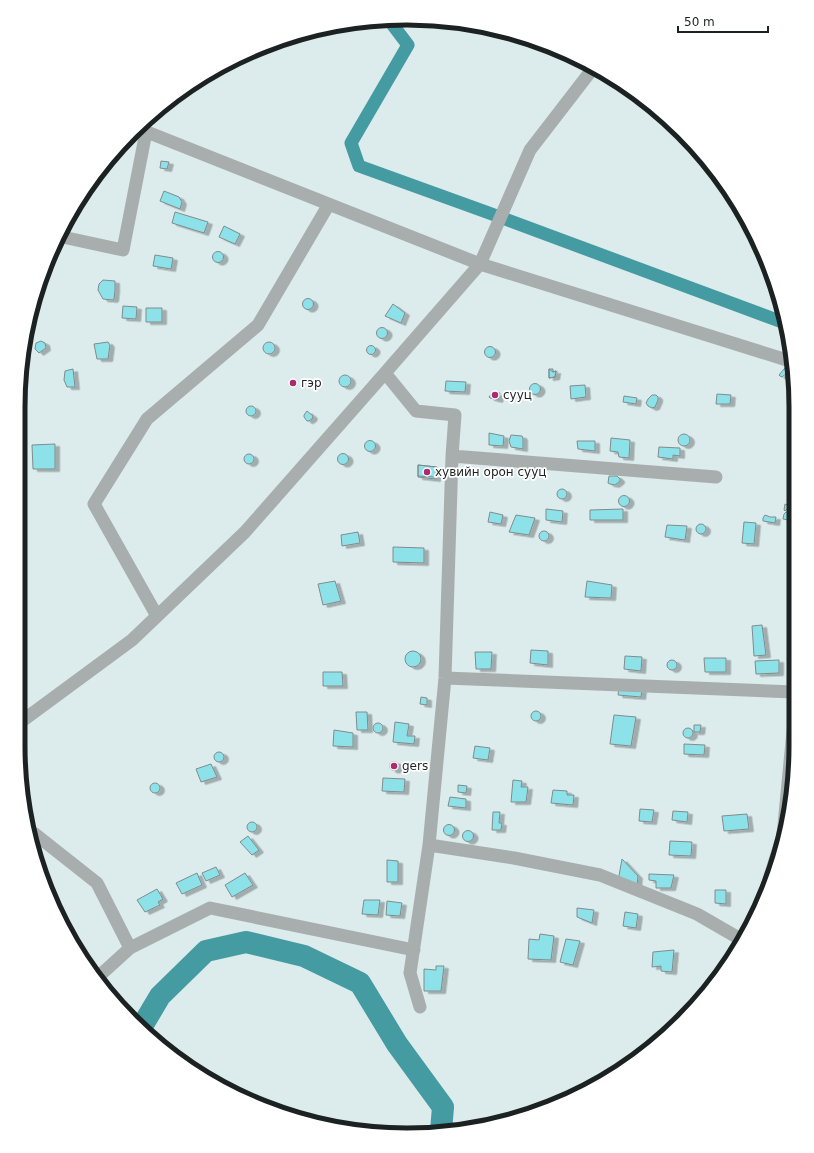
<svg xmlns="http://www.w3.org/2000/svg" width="814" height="1153" viewBox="0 0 814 1153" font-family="'DejaVu Sans',sans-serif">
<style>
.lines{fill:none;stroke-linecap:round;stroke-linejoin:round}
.canal{stroke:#459ba2;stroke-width:13}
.river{stroke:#459ba2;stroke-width:22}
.building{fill:#8de2e9;stroke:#7f8c8d;filter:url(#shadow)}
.minor{stroke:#a8aeae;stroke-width:13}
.poi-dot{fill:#ad2971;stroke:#fff;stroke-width:1.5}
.labels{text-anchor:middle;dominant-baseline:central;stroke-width:3.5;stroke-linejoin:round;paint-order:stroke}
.poi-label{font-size:12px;fill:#1c2222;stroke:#fff;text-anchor:start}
.rim{fill:none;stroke:#1c2222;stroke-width:5}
</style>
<defs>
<filter id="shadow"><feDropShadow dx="4.5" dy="2.5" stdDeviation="0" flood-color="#0004"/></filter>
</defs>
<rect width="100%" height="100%" fill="#dcebec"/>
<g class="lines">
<path class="canal" d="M389 20 408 45 351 143 359 166 489 213 782 322"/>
<path class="river" d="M141 1028 160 996 206 951 246 942 304 956 360 983 397 1044 443 1107 441 1131"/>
</g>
<path class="building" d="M161 161 169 162 167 169 160 168Z
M164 191 179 197 182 202 180 209 160 201Z
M175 212 208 222 204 233 172 223Z
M224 226 240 234 235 244 219 237Z
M212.5 257a5.5 5.5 0 1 1 11 0a5.5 5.5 0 1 1-11 0Z
M155 255 173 258 171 269 153 266Z
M103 280 115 281V290L114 299 113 300 103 299 98 290 99 284Z
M302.5 304a5.5 5.5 0 1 1 11 0a5.5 5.5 0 1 1-11 0Z
M393 304 405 313 401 323 385 316Z
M123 306 137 307 136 319 122 318Z
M146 308H162V322H146Z
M376.5 333a5.5 5.5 0 1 1 11 0a5.5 5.5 0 1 1-11 0Z
M41 341 45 343 46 348 39 353 35 349 36 343Z
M263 348a6 6 0 1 1 12 0a6 6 0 1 1-12 0Z
M108 342 110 345 108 359H97L94 344Z
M366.5 350a4.5 4.5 0 1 1 9 0a4.5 4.5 0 1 1-9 0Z
M484.5 352a5.5 5.5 0 1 1 11 0a5.5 5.5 0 1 1-11 0Z
M786 368 788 372 782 377 780 376 779 375 784 369Z
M73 369 75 387H67L64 380 65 371Z
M549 369H553V372L556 371 555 377 549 378Z
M549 369 553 372 556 371 555 377 549 378Z
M339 381a6 6 0 1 1 12 0a6 6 0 1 1-12 0Z
M446 381 466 382 465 392 445 391Z
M529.5 389a5.5 5.5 0 1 1 11 0a5.5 5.5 0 1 1-11 0Z
M585 385 586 397 571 399 570 386Z
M492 393H500L498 400 490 398 489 397Z
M717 394 731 395 730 404H716Z
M652 395H656L658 397V400L655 407 652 408 648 406 646 403 648 399Z
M624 396 637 398 636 404 623 402Z
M246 411a5 5 0 1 1 10 0a5 5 0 1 1-10 0Z
M307 411 313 416 312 419 309 421H307L304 417V415Z
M489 433 504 436 503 446 489 445Z
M678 440a6 6 0 1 1 12 0a6 6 0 1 1-12 0Z
M511 435 522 436 523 438V449L511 447 509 441Z
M611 438 630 440 629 458 619 457 618 452 610 451Z
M364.5 446a5.5 5.5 0 1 1 11 0a5.5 5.5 0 1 1-11 0Z
M577 441H595V451L578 449Z
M55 444V469H33L32 445Z
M659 447 680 448V456L673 455V459L658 457Z
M337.5 459a5.5 5.5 0 1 1 11 0a5.5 5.5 0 1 1-11 0Z
M244 459a5 5 0 1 1 10 0a5 5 0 1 1-10 0Z
M418 465 437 467 436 479 418 477Z
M418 465 436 467V477L418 476Z
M609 476H617L620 479V481L615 485 610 484 608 483Z
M557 494a5 5 0 1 1 10 0a5 5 0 1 1-10 0Z
M618.5 501a5.5 5.5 0 1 1 11 0a5.5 5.5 0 1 1-11 0Z
M785 504 791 506 790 511 787 509 785 511 784 510Z
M546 509 563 511 562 522 546 520Z
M623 509V520H590V510Z
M490 512 503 515 501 524 488 522Z
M786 512H789L788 520 783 519 784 514Z
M516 515 535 518 529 535 509 532Z
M765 515 770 517H776L775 523 763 521V518Z
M744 522 756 523 754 544 742 543Z
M696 529a5 5 0 1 1 10 0a5 5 0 1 1-10 0Z
M667 525 687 526 685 540 665 537Z
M539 536a5 5 0 1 1 10 0a5 5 0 1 1-10 0Z
M358 532 360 543 342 546 341 535Z
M393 547 424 548V563L393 562Z
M335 581 341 601 323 605 318 584Z
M587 581 612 585 611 598 585 597Z
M762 625 766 655 754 656 752 626Z
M531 650 548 651V665L530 663Z
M405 659a8 8 0 1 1 16 0a8 8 0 1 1-16 0Z
M475 652H492L491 669H476Z
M625 656 642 657 641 671 624 669Z
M704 658H726V672H705Z
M667 665a5 5 0 1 1 10 0a5 5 0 1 1-10 0Z
M779 660V673L756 674 755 661Z
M323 672H342L343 686H323Z
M619 688 642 690 641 697 618 695Z
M421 697 427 698V705L420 704Z
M531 716a5 5 0 1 1 10 0a5 5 0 1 1-10 0Z
M356 712H367L368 730H357Z
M614 715 636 717 631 746 610 744Z
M395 722 409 724 407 736H415L414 744 393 742Z
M373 728a5 5 0 1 1 10 0a5 5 0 1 1-10 0Z
M694 725H701L700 732H694Z
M683 733a5 5 0 1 1 10 0a5 5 0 1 1-10 0Z
M334 730 353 733V747L333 746Z
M684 744 705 745 704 755 684 754Z
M475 746 490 748 488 760 473 758Z
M214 757a5 5 0 1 1 10 0a5 5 0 1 1-10 0Z
M389.5 766a4.5 4.5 0 1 1 9 0a4.5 4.5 0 1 1-9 0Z
M211 764 217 777 201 782 196 769Z
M383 778 405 779 404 792 382 791Z
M513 780 522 781 521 787H528L526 802H511Z
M150 788a5 5 0 1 1 10 0a5 5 0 1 1-10 0Z
M458 785 467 786 466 793 458 792Z
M553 790 567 791V795H574L573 805 551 803Z
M450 797 466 799V808L448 806Z
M640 809 654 810 652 822 639 821Z
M673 811 688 812 687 822 672 820Z
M493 812H500L499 823H502L501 830H492Z
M747 814 749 829 724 831 722 816Z
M247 827a5 5 0 1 1 10 0a5 5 0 1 1-10 0Z
M443.5 830a5.5 5.5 0 1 1 11 0a5.5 5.5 0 1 1-11 0Z
M462.5 836a5.5 5.5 0 1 1 11 0a5.5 5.5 0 1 1-11 0Z
M248 836 259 850 252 855 240 842Z
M670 841 692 842 691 856 669 855Z
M622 859 638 876 637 885 618 881Z
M387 860 398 861V882H387Z
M216 867 220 875 206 881 202 873Z
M197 873 202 885 182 894 176 883Z
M245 873 253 885 232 897 225 885Z
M649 874 674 875 671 888H656V881L649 880Z
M157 889 163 899 158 902 160 905 145 912 137 900Z
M715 890H726V904L715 903Z
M364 900H380L378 915 362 914Z
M387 901 402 903 400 916 386 915Z
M577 908 594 910 592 923 577 917Z
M625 912 638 914 636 928 623 926Z
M540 934 554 936 551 960 528 959 529 939 539 940Z
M566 939 580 941 573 965 560 962Z
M674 950 672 972 661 971V966L652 967 653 952Z
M436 966H444L441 991H424V969L436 970Z"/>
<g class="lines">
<path class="minor" d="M137 128 480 264 793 362
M58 236 123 250 146 132
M452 456 716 477
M157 616 94 504 147 419 258 325 329 204
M445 678 795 692
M18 724 132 640 245 532 385 373
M29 831 35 834 97 883 130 948 210 908 414 950
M429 845 514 858 600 875 697 914 742 940
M762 902 783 835 795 710
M97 978 130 948
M420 1007 410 973 429 845 445 678 452 456 455 415 416 411 385 373 480 264 530 150 594 67"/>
</g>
<g class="poi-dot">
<circle cx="293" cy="383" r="4"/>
<circle cx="495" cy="395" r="4"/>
<circle cx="427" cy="472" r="4"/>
<circle cx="394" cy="766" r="4"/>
</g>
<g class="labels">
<g class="poi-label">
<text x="301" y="383">гэр</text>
<text x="503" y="395">сууц</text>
<text x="435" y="472">хувийн орон сууц</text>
<text x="402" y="766">gers</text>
</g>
</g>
<path d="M0 0H814V1153H0ZM407 25H407A382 382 0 0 1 789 407V746A382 382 0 0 1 407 1128H407A382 382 0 0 1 25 746V407A382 382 0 0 1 407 25Z" fill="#fff" fill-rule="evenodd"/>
<path class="rim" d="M407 25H407A382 382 0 0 1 789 407V746A382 382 0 0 1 407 1128H407A382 382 0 0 1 25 746V407A382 382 0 0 1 407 25Z"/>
<path d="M678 26v6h90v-6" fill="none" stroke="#1c2222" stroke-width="2"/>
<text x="684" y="26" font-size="12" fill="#1c2222" stroke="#ffffff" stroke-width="3" paint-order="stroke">50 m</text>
</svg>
